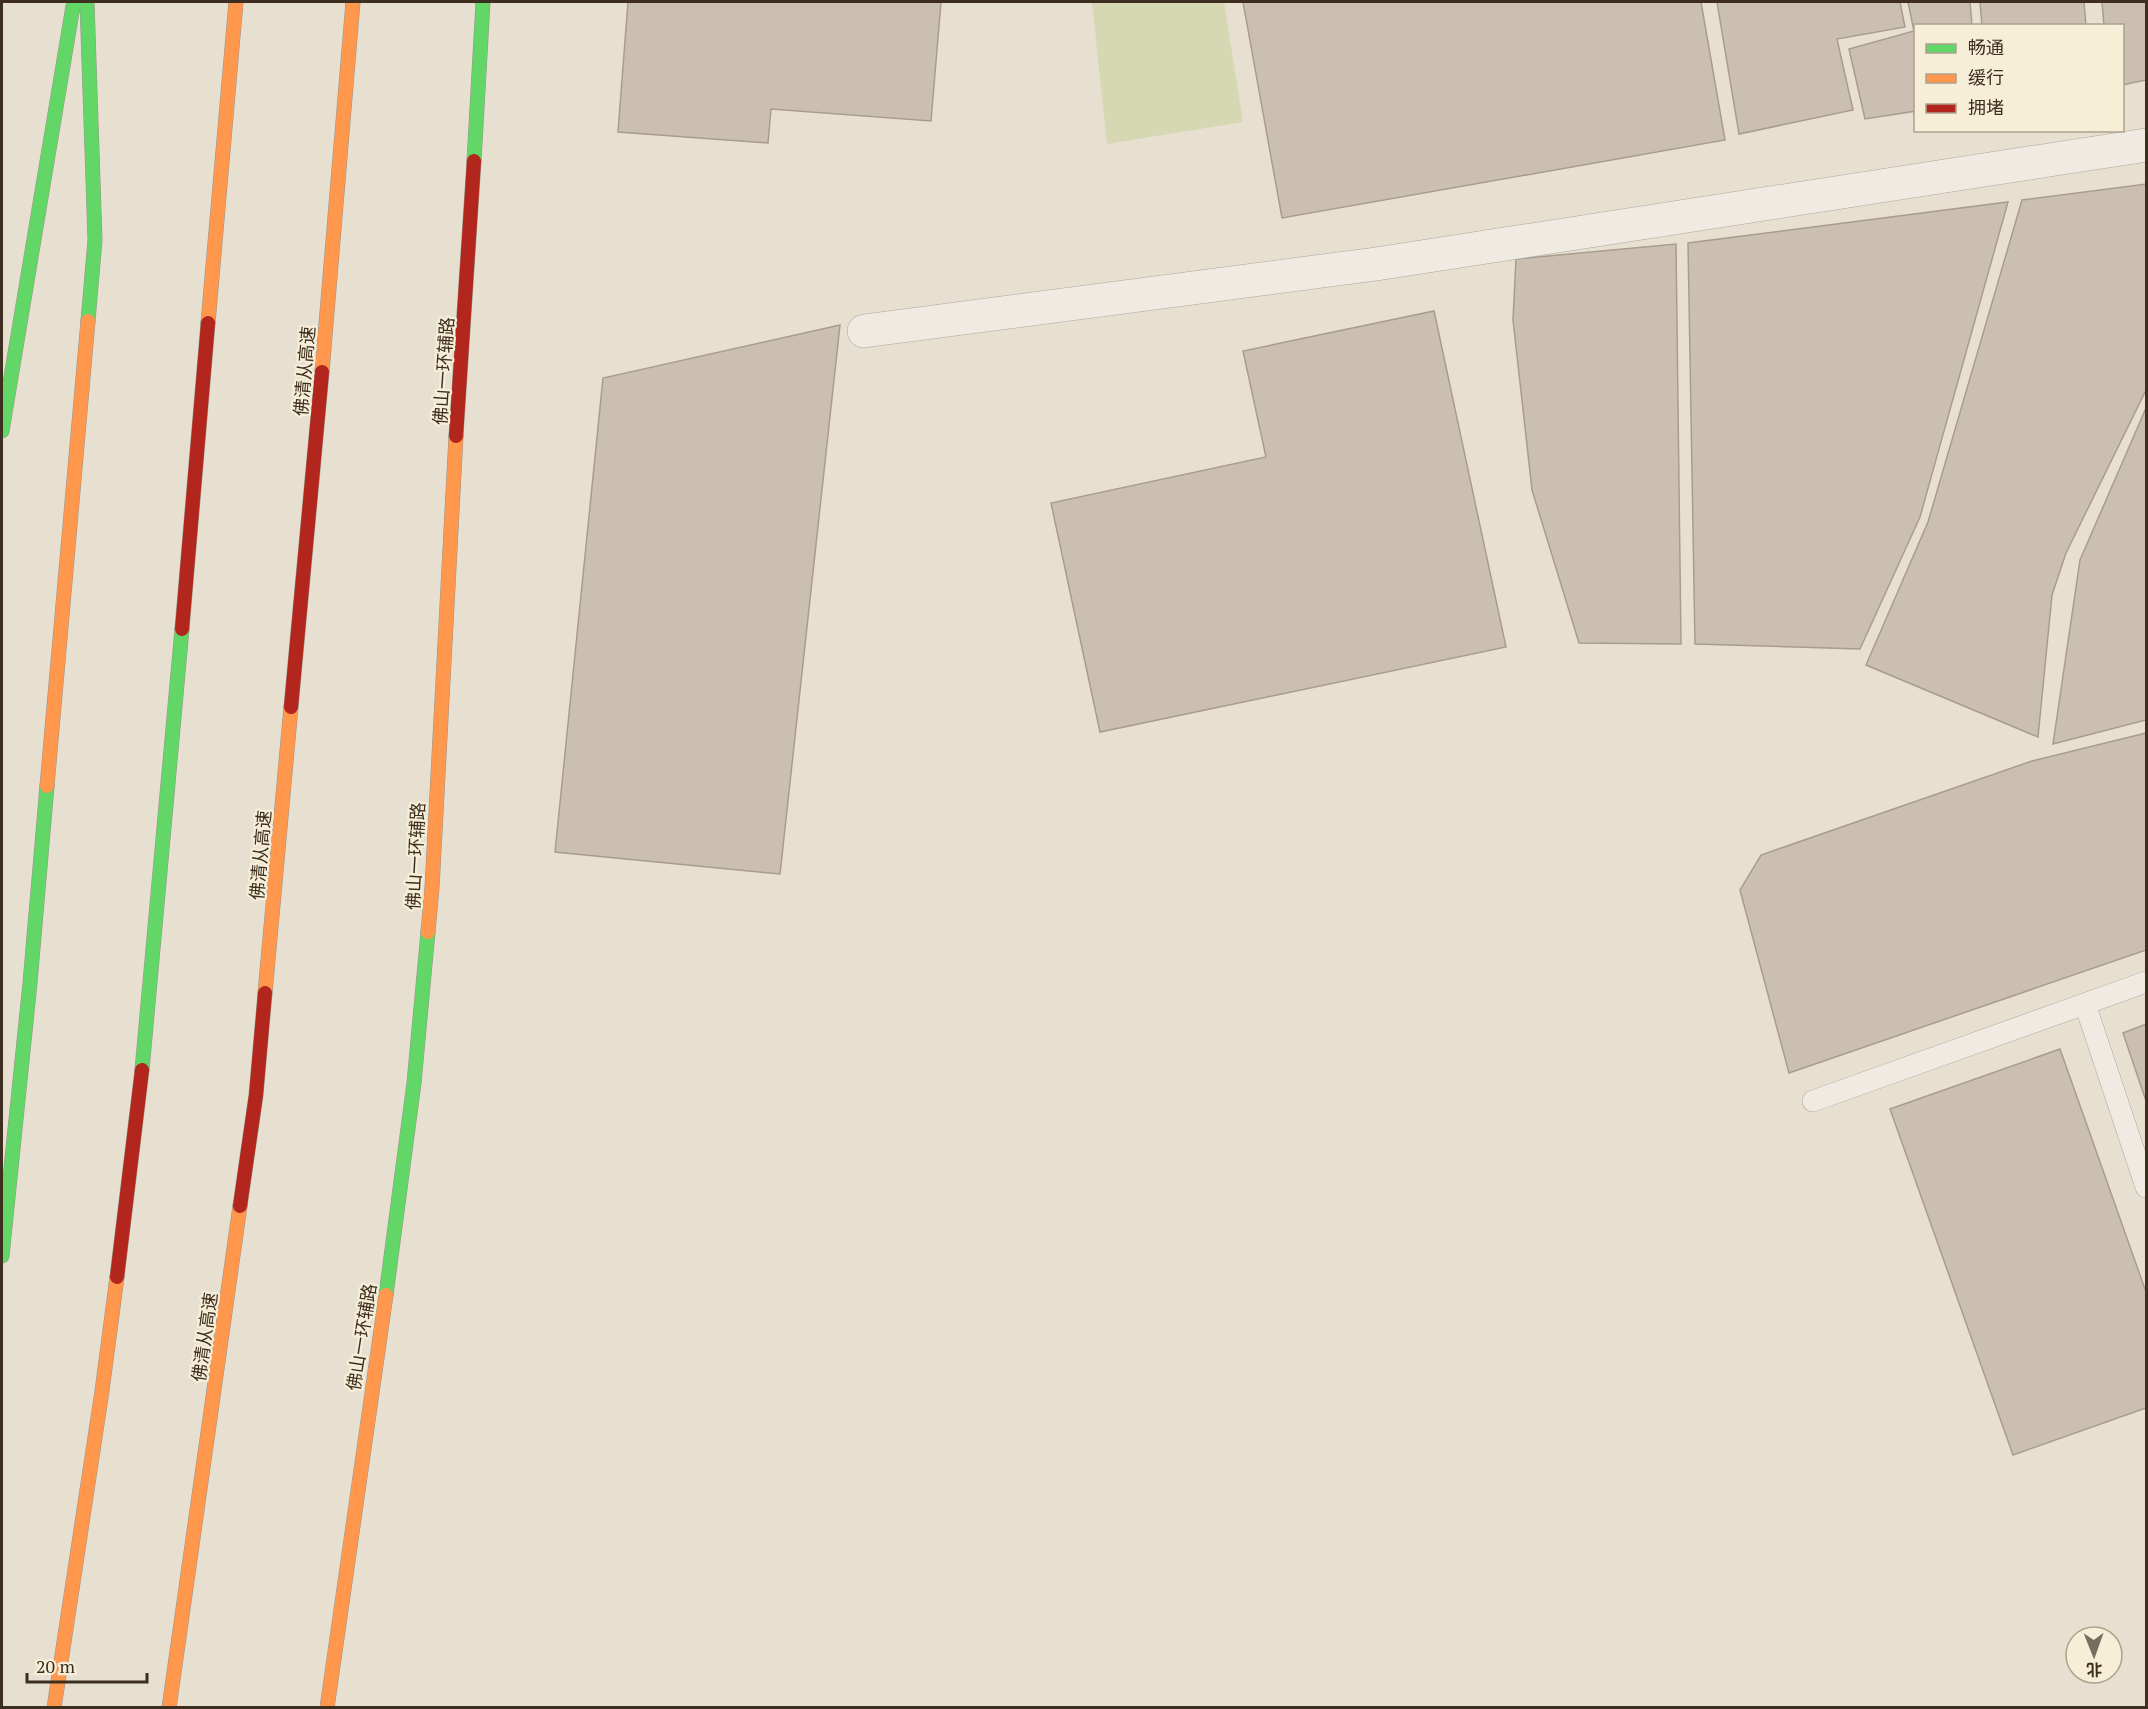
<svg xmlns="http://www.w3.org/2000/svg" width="2148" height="1709" viewBox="0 0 2148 1709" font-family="'PT Serif','Noto Sans SC',serif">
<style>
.green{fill:#d6d7b3}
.building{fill:#cbbfb2;stroke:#a89c90;stroke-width:1.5}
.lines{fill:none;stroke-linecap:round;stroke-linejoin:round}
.lane-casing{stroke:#ada599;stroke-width:22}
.street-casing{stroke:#ada599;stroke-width:34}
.fast-casing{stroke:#9c958a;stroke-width:15}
.slow-casing{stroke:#9c958a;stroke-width:15}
.jam-casing{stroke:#9c958a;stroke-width:15}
.lane{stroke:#efebe3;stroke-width:21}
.street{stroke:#efebe3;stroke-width:33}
.fast{stroke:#63d668;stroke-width:14}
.slow{stroke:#ff974d;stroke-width:14}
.jam{stroke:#b3261e;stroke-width:14}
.labels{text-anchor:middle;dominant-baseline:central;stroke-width:4.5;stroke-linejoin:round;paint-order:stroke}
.street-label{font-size:18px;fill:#3d2e20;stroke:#f7eed8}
</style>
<rect width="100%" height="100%" fill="#e7e0d1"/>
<path class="green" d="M1092 2H1224L1243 122 1107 144Z"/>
<path class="building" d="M628 2H941L931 121 771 109 768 143 618 132Z
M1243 2H1701L1725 140 1282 218Z
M1717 2H1900L1905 27 1837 39 1853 110 1739 134Z
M1908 2H1970L1972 26H1916V111L1865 119 1849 49 1914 31Z
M1980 2H2084L2086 26H1982Z
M2102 2H2146V80L2122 85V26H2104Z
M2146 184V390L2066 553 2052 595 2038 737 1866 665 1928 522 2022 200Z
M2008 202 1920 517 1860 649 1695 644 1688 243Z
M1676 244 1681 644 1579 643 1532 490 1513 320 1516 259Z
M1434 311 1506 647 1100 732 1051 503 1266 457 1243 351Z
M840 325 780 874 555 852 603 378Z
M2146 408V720L2053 744 2080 560Z
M2146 733V950L1789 1073 1740 890 1761 855 2032 761Z
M2146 1024V1101L2123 1033Z
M2060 1049 2146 1292V1408L2013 1455 1890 1109Z"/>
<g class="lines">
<defs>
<path id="lane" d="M2085 1004 2146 1187
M1813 1101 2146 982"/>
<path id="street" d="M864 331 1376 264 2146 145"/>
<path id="fast" d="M87 2 95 240 88 321
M474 161 483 2
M2 431 73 6
M142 1070 182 629
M2 1256 30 983 47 786
M386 1295 414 1083 428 932"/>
<path id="slow" d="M208 323 236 2
M322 372 353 2
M47 786 88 321
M428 932 432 888 456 436
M265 993 291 707
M54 1708 102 1391 117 1277
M169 1708 240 1206
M327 1708 386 1295"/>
<path id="jam" d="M456 436 474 161
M182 629 208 323
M291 707 322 372
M240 1206 256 1095 265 993
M117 1277 142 1070"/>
</defs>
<use href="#lane" class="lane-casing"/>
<use href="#street" class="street-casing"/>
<use href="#fast" class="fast-casing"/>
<use href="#slow" class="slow-casing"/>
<use href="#jam" class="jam-casing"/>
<use href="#lane" class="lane"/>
<use href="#street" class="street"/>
<use href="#fast" class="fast"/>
<use href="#slow" class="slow"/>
<use href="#jam" class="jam"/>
</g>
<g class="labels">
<g class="street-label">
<text transform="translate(304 371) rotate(-85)">佛清从高速</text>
<text transform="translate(443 371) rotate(-86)">佛山一环辅路</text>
<text transform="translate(260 855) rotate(-85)">佛清从高速</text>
<text transform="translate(415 856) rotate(-87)">佛山一环辅路</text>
<text transform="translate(204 1337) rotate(-82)">佛清从高速</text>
<text transform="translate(361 1337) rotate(-81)">佛山一环辅路</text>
</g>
</g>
<rect width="2148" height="1709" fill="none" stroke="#3d2e20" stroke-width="6"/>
<rect x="1914" y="24" width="210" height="108" fill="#f7eed8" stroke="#ada18e" stroke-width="1.5"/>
<rect x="1926" y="44" width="30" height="9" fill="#63d668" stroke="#ada18e" stroke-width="1.5"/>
<text x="1968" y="54" font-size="18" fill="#3d2e20">畅通</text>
<rect x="1926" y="74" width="30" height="9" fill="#ff974d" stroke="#ada18e" stroke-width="1.5"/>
<text x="1968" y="84" font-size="18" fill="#3d2e20">缓行</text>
<rect x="1926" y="104" width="30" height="9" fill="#b3261e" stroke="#ada18e" stroke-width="1.5"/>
<text x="1968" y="114" font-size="18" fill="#3d2e20">拥堵</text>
<g transform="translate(2094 1655) rotate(179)"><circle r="28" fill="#f7eed8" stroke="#ada18e" stroke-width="1.5"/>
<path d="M0-4.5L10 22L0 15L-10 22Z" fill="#786c5e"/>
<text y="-9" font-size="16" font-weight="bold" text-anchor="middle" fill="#3d2e20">北</text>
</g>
<path d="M27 1673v9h120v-9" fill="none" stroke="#3d2e20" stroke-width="3"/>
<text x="36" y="1673" font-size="18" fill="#3d2e20" stroke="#f7eed8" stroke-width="4.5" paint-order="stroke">20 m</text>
</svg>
